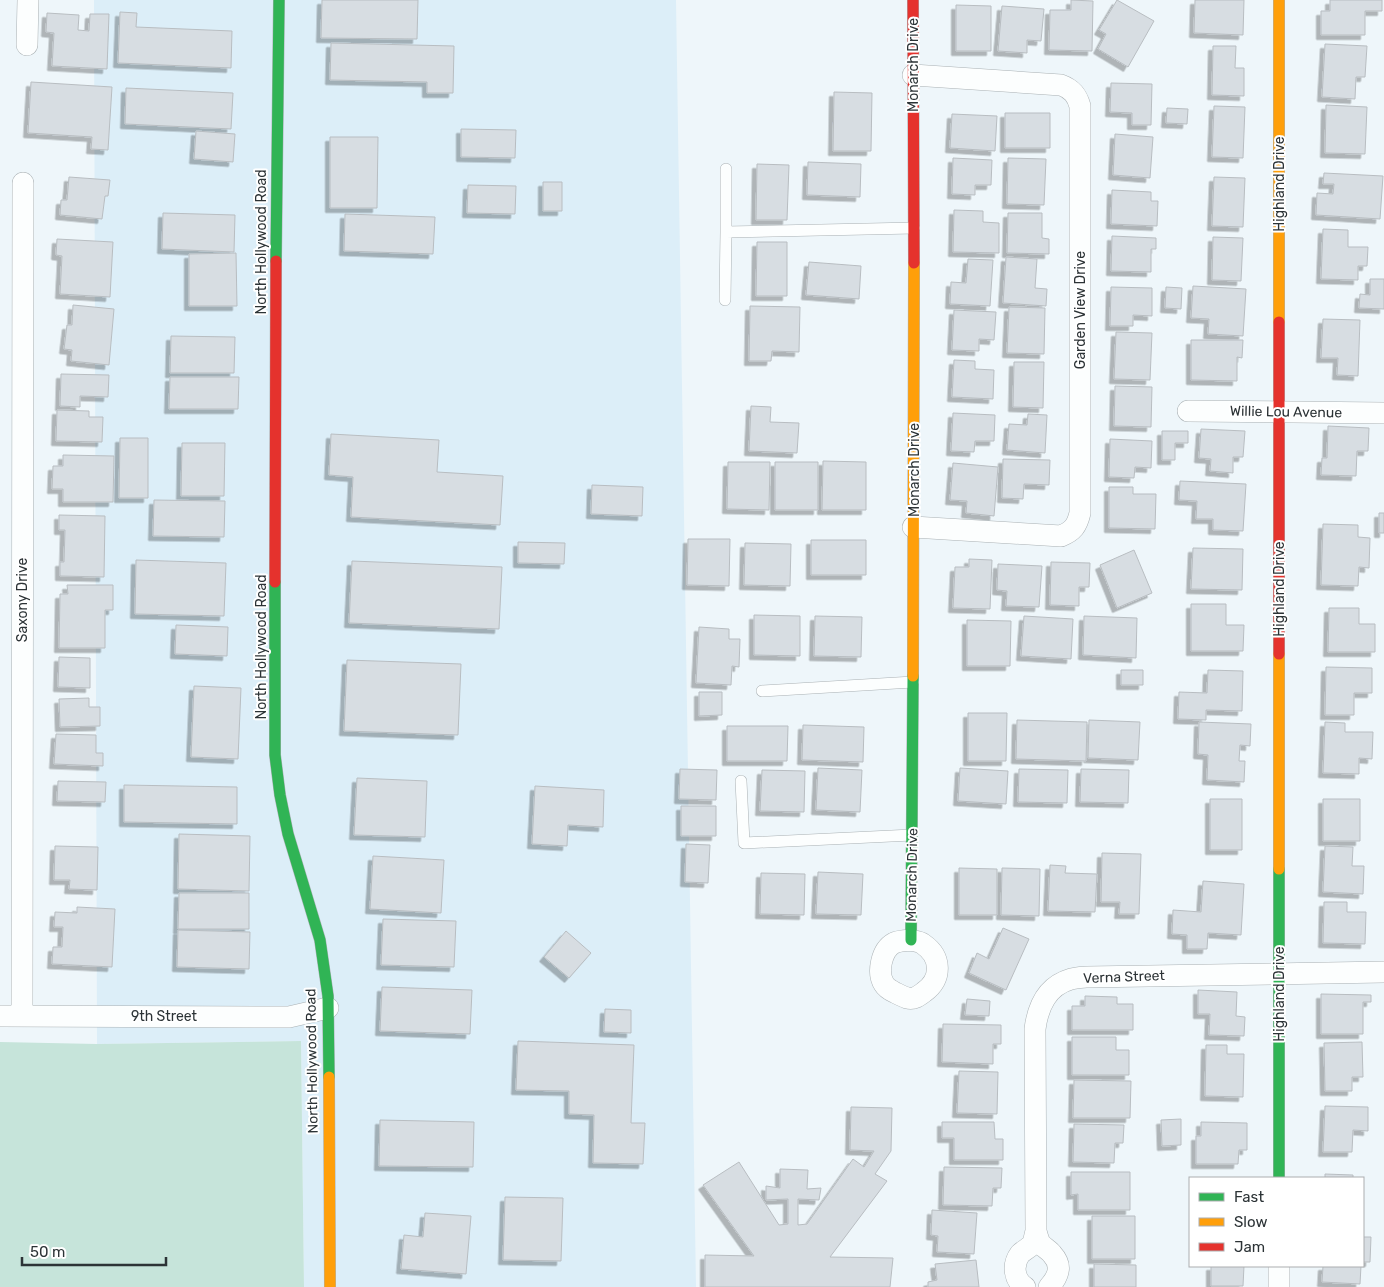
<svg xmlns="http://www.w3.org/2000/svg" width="1384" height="1287" viewBox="0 0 1384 1287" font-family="Rubik,sans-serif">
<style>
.built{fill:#dceef8}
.green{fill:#c6e4da}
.building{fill:#d7dde2;stroke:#b8bdc1;filter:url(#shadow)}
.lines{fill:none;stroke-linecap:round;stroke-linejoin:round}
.lane-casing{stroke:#aab1b4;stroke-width:12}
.street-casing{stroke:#aab1b4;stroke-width:22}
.fast-casing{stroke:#aab1b4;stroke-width:12}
.slow-casing{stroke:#aab1b4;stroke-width:12}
.jam-casing{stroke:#aab1b4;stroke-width:12}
.lane{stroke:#fcfefe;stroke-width:11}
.street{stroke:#fcfefe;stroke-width:21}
.fast{stroke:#30b455;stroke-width:11}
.slow{stroke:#ff9f0a;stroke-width:11}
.jam{stroke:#e5322d;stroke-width:11}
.labels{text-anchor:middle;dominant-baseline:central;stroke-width:4;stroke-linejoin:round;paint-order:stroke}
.street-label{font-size:14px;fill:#2c3336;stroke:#fff}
</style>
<defs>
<filter id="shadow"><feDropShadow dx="-4.5" dy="4.5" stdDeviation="0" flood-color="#0004"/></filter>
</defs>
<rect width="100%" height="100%" fill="#eef6fa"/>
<path class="built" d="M94 0H676L696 1287H304L301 1041 97 1044Z"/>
<path class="green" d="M301 1041 304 1287H0V1042L97 1044Z"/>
<path class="building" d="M322 0H418L417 39 321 38Z
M1071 0 1093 1 1092 51 1049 50 1050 10H1071Z
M1117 0 1154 21 1128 67 1098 49 1106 34 1099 30Z
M1195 0H1244L1243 35 1194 33Z
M1330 0H1382V11H1365V35H1321V11H1330Z
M956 5 991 6V51H956Z
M1002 6 1044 9 1041 41 1027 40V53L998 51Z
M120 12 137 13 136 27 232 31 231 68 118 63Z
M47 13 79 15 78 30 89 31 90 14H109L107 69 52 66 54 33 46 32Z
M331 43 454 46 453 93H427V82L330 80Z
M1325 44 1367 46 1365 77H1356L1355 99 1322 97Z
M1213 46H1236L1235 68H1244V96L1212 95Z
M31 82 112 87 108 150 91 149 92 137 28 133Z
M1111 83 1152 84 1151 125H1132V113L1110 112Z
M126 88 233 93 231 129 125 124Z
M834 92 872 93 871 151H833Z
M1326 105 1367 107 1365 154 1325 153Z
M1214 106 1245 107 1243 158 1212 157Z
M1167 108 1188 109 1187 124 1166 123Z
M1005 113H1050V148H1005Z
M952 114 997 116 995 151 950 148Z
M461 129 516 130 515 158 461 157Z
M196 131 235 134 233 162 194 159Z
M1115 134 1153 137 1150 178 1113 175Z
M330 137H378L377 208H330Z
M953 158 992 160 991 185H975V195L952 194Z
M1008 158 1046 159 1044 205 1007 204Z
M808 162 861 164 860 197 807 195Z
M757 164 789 165 787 220H756Z
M1324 173 1383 176 1380 219 1316 215 1317 193 1333 194 1334 184H1323Z
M69 177 110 180 108 196H105L102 219 60 215 61 200H67Z
M1214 177 1245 178 1243 227 1212 226Z
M543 182H562V211H543Z
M468 185 516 186 515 214 467 213Z
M1112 190 1151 192V201H1158L1157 226 1111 224Z
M954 210 983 211V222L999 223V253L953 252Z
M163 213 235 215 234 252 162 249Z
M1008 213H1042V238L1049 239V254L1007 253Z
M345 214 435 217 433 254 344 251Z
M1323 229 1348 230V247H1368L1367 266H1358V280L1321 279Z
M1112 236 1156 238V249H1151V272L1111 271Z
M1213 237 1243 238 1241 281 1212 280Z
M57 239 113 242 110 297 60 294 62 256 56 255Z
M757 242H787V296H756Z
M236 253 237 306H189V254Z
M1006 257 1037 259 1035 288 1047 289 1046 306 1003 303Z
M968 259 993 260 990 306 950 304 951 282 966 283Z
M809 262 861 266 859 299 806 295Z
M1370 279H1384V309L1359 308 1360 294 1370 295Z
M1193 286 1246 289 1243 336 1208 334 1209 319 1191 318Z
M1111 287 1152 288V316L1133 315V326H1110Z
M1166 287 1182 288 1181 309 1165 308Z
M73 305 114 309 109 365 71 361 72 350 64 349 67 325H72Z
M750 306 800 307 799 352 772 351 771 361H749Z
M1009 307 1045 308 1044 354 1007 353Z
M954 310 996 312 994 340 979 339V351L952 350Z
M1323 319 1360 320 1358 376 1337 375 1338 358H1321Z
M1116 332 1152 333 1150 380 1114 379Z
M171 336 235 337 234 373H170Z
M1191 340H1243L1242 358 1237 357V381L1191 380Z
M954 360 975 361V369L994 370 993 399 952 397Z
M1014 362H1044L1043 408 1013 407Z
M61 374 109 375 108 397 80 396V407L60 406Z
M170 377H239L238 409H169Z
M1115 386 1152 387 1151 427 1114 426Z
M751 406 771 407 770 422 799 423 797 453 749 451Z
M57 410 89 411V417H103L102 442 56 441Z
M953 413 995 415 994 441H975L974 452 951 451Z
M1028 414 1047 415 1045 453 1007 450 1009 424 1027 425Z
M1328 426 1369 428 1368 451H1357L1356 476 1321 475 1322 458H1327Z
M1201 429 1245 431 1243 457H1233V473L1210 471 1211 459 1199 458Z
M1162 431H1188V443H1175V460H1162Z
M331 434 439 440 437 472 503 476 500 525 351 517 353 477 329 475Z
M120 438H148V498H119Z
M1110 439 1152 441 1151 468 1135 467 1134 478 1109 477Z
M182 443H225L224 496H181Z
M63 455 114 456 113 502H63V489H52L53 466H63Z
M1003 459 1050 460 1049 485 1024 484 1023 499 1002 498Z
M823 461 866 462V510H822Z
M728 462H770L769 510 727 509Z
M775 462H818V510H775Z
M953 463 998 467 994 516 966 513 967 501 950 500Z
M1180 481 1246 484 1243 531 1213 530V519H1196L1197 501 1179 500Z
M592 485 643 487 642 516 591 514Z
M1109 487H1133V494H1156L1155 529 1109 528Z
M154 500 225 501 224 537 153 536Z
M1379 513H1384V533H1379Z
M59 515 105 516 104 577 60 576V562H64L65 530H59Z
M1323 524 1358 525V537L1370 538 1369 568 1359 567 1358 586 1321 585Z
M688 539H730L729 586 687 585Z
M811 540H866V575H811Z
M518 542 565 543 564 564 518 563Z
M745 543 791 544 790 586 744 585Z
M1193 548 1243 549 1242 590 1191 589Z
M1134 550 1152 593 1117 608 1100 565Z
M969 559 992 560 990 609 953 608 955 567H969Z
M136 560 226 563 224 616 135 614Z
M352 561 502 567 499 629 349 623Z
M1051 562 1090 563 1089 587H1079V606L1050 605Z
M998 564 1042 566 1039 607 1006 606 1007 591 997 590Z
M67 585H113V610H105V648H59L60 594H68Z
M1191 604H1226V625H1244L1243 651H1191Z
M1329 608H1359V624H1375V652H1328Z
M754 615 800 616V656L754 655Z
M815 616 862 617 861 657 814 656Z
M1024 616 1073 619 1071 659 1021 656Z
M1084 616 1137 618 1136 658 1083 655Z
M967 620 1011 621 1010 666H967Z
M176 625 228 627 227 656 175 654Z
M699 627 729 629V639H740L739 667 732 666 731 685 696 683Z
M59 657 90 658V688L58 687Z
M347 660 461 664 458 735 344 731Z
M1326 667 1372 668V693H1354V715H1325Z
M1121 670H1143V685H1121Z
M1208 670 1243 671 1242 711 1206 710V720L1178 719 1179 692 1207 693Z
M194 686 241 688 238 759 191 757Z
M699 692H722V715L699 716Z
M89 698V707H100V726L60 727 59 699Z
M968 713H1007L1006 761H968Z
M1017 720 1087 722 1086 761 1016 759Z
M1089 720 1140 722 1138 760 1088 758Z
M1199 722 1251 724 1250 746 1240 745 1239 761H1245L1244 782 1207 780 1208 755 1198 754Z
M1325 722 1345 723V732H1373L1372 759 1359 758V774L1323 773Z
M803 725 864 727 863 762 802 760Z
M727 726H788L787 761H727Z
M56 734 96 735V753H103V766L54 764Z
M818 768 862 770 860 812 816 810Z
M960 768 1008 771 1006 804 958 801Z
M680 769 717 770 716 800 679 799Z
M1019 769 1068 770 1067 803 1018 802Z
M1081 769 1129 770 1128 803 1080 802Z
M762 770 805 771 804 812 760 811Z
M357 778 427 781 425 837 354 835Z
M58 781 106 782 105 802 57 801Z
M124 785 237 787V824L124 822Z
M535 786 604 790 603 827 568 825 567 846 532 844Z
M1210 799H1242V850H1210Z
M1323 799H1360V841H1323Z
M681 806H716V836H681Z
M179 834 250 836 249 891 178 889Z
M686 844 710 845 708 883 685 882Z
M55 846 98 847 97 890 69 889 70 880H54Z
M1325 846 1353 847 1352 866H1364L1363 894 1323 892Z
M1102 853 1141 854 1139 914H1119L1120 902H1101Z
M373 856 444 860 441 913 370 909Z
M1050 865 1066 866 1065 873 1097 874 1095 912 1048 911Z
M959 868 997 869V915H959Z
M1002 868 1040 869 1039 916 1001 915Z
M818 872 863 874 861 915 816 914Z
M761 873 805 874 804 915 760 914Z
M1203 881 1244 884 1241 935 1208 933 1207 949H1187V935L1172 934 1173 910 1201 912Z
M179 893H249V929H178Z
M1324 902H1347V912H1366L1365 944 1323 943Z
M77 907 115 909 112 967 52 964 53 947H62L63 927H54L55 912 77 913Z
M383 919 456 921 454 967 381 965Z
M1003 928 1029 939 1006 990 969 973 977 953 989 959Z
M178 930 250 932 249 969 177 967Z
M566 931 591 953 569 978 544 957Z
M382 987 472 990 470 1034 380 1031Z
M1198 990 1237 992 1236 1016 1245 1017 1244 1036 1209 1035 1210 1014H1198Z
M1321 994 1371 995V1002H1363V1034H1321Z
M1085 996 1117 997V1004H1133V1030H1072V1006H1085Z
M967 999 990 1001 989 1016 965 1015Z
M605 1009 631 1010V1033L604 1032Z
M943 1024 1001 1025V1044H993V1064L942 1062Z
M1072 1037H1116V1050H1129V1075H1072Z
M518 1041 634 1045 631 1123H645L643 1164 593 1163 594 1115 569 1114V1091L516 1090Z
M1362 1042 1363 1077H1352V1091H1325L1324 1043Z
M1206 1045H1227V1054H1244L1243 1097 1205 1096Z
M959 1071 998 1072 997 1114 957 1113Z
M1074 1080 1131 1081 1130 1118H1073Z
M1325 1106 1368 1107V1131L1353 1130 1352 1152H1323Z
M851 1107 892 1108 891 1151 875 1174 887 1181 830 1257 893 1258 890 1287H705V1255L754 1256 703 1185 739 1162 779 1225 788 1224V1199L766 1200V1186L780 1188V1169L808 1170 807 1189 821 1188 819 1200 798 1199V1225L807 1224 853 1159 864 1167 874 1151 850 1150Z
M1181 1119V1145L1162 1146 1161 1120Z
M380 1120 474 1122 473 1167 379 1166Z
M942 1122H994L995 1139H1003V1160H954V1138H942Z
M1201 1122 1247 1123V1150H1239L1238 1164H1196V1136H1201Z
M1074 1124 1124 1125 1123 1143H1115L1114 1163 1073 1162Z
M944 1167 1002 1168 1001 1188H993L992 1206 943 1205Z
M1071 1172H1130V1210H1078V1194L1071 1195Z
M1325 1174 1353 1175V1178H1325Z
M505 1197 563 1198 561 1261 503 1260Z
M932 1210 977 1213 974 1254 937 1252 938 1236 931 1235Z
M425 1213 471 1216 466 1274 401 1269 404 1235 423 1237Z
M1092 1216H1135V1259H1092Z
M1363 1237H1371L1370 1262H1363Z
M976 1260 979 1287H928V1282L937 1280 935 1264Z
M1094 1264 1136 1265V1287H1094Z
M1211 1266H1244L1243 1286H1211Z
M1323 1266H1361L1360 1284 1322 1282Z"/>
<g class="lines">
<defs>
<path id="lane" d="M726 169V232
M725 300 726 232 914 228
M762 691 913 682
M741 781 744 843 912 835"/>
<path id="street" d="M27 45 28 0
M913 75 1061 85C1072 89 1077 95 1080 106V513C1077 526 1073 531 1061 536L913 527
M1188 411 1384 413
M909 940C913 941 919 941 923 944 942 957 942 979 924 992 919 996 914 1000 907 998 904 997 900 995 896 993 892 991 887 989 884 984 877 973 881 950 894 943 898 941 904 941 909 940Z
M0 1016 289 1017 328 1008
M22 1016 23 183
M1036 1231 1035 1029C1038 1006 1047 986 1071 979 1076 978 1082 977 1087 977L1384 972
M1025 1287C1014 1280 1012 1265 1020 1254 1024 1250 1030 1248 1033 1243 1034 1240 1035 1235 1036 1231 1037 1235 1038 1239 1040 1243 1043 1247 1049 1250 1052 1254 1063 1266 1058 1277 1049 1287
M1279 1287V1266"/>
<path id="fast" d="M276 261 279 0
M275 582V755L280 795 288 834 320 940 328 996 329 1077
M1279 869V1178
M911 940 913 676"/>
<path id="slow" d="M1279 0V322
M1279 654V869
M913 676 914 263
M329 1077 330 1287"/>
<path id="jam" d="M913 0 914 263
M1279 322V654
M275 582 276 261"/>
</defs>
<use href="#lane" class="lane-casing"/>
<use href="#street" class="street-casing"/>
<use href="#fast" class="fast-casing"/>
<use href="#slow" class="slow-casing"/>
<use href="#jam" class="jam-casing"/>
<use href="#lane" class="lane"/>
<use href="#street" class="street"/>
<use href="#fast" class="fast"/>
<use href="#slow" class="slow"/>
<use href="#jam" class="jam"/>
</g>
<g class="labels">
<g class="street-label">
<text transform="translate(913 65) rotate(-90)">Monarch Drive</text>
<text transform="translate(1279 184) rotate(-90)">Highland Drive</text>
<text transform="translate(261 242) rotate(-90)">North Hollywood Road</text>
<text transform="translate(1080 310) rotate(-90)">Garden View Drive</text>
<text transform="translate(1286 412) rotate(1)">Willie Lou Avenue</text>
<text transform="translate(914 470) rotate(-90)">Monarch Drive</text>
<text transform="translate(1279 589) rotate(-90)">Highland Drive</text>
<text transform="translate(22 600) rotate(-90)">Saxony Drive</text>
<text transform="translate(261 647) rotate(-90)">North Hollywood Road</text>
<text transform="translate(912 875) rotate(-89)">Monarch Drive</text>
<text transform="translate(1124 977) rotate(-2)">Verna Street</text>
<text transform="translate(1279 994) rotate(-90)">Highland Drive</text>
<text x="164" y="1016">9th Street</text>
<text transform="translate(312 1061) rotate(-91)">North Hollywood Road</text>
</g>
</g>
<rect x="1189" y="1177" width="175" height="90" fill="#ffffff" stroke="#abadaf"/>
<rect x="1199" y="1193" width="25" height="8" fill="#30b455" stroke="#abadaf"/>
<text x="1234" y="1202" font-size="15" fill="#2c3336">Fast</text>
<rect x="1199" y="1218" width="25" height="8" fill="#ff9f0a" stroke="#abadaf"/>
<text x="1234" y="1227" font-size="15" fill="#2c3336">Slow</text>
<rect x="1199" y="1243" width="25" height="8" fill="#e5322d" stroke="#abadaf"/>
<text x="1234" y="1252" font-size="15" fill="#2c3336">Jam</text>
<path d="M22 1257v8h144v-8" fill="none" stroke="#2c3336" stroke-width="2.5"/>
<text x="30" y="1257" font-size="15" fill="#2c3336" stroke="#ffffff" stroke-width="4" paint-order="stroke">50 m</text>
</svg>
